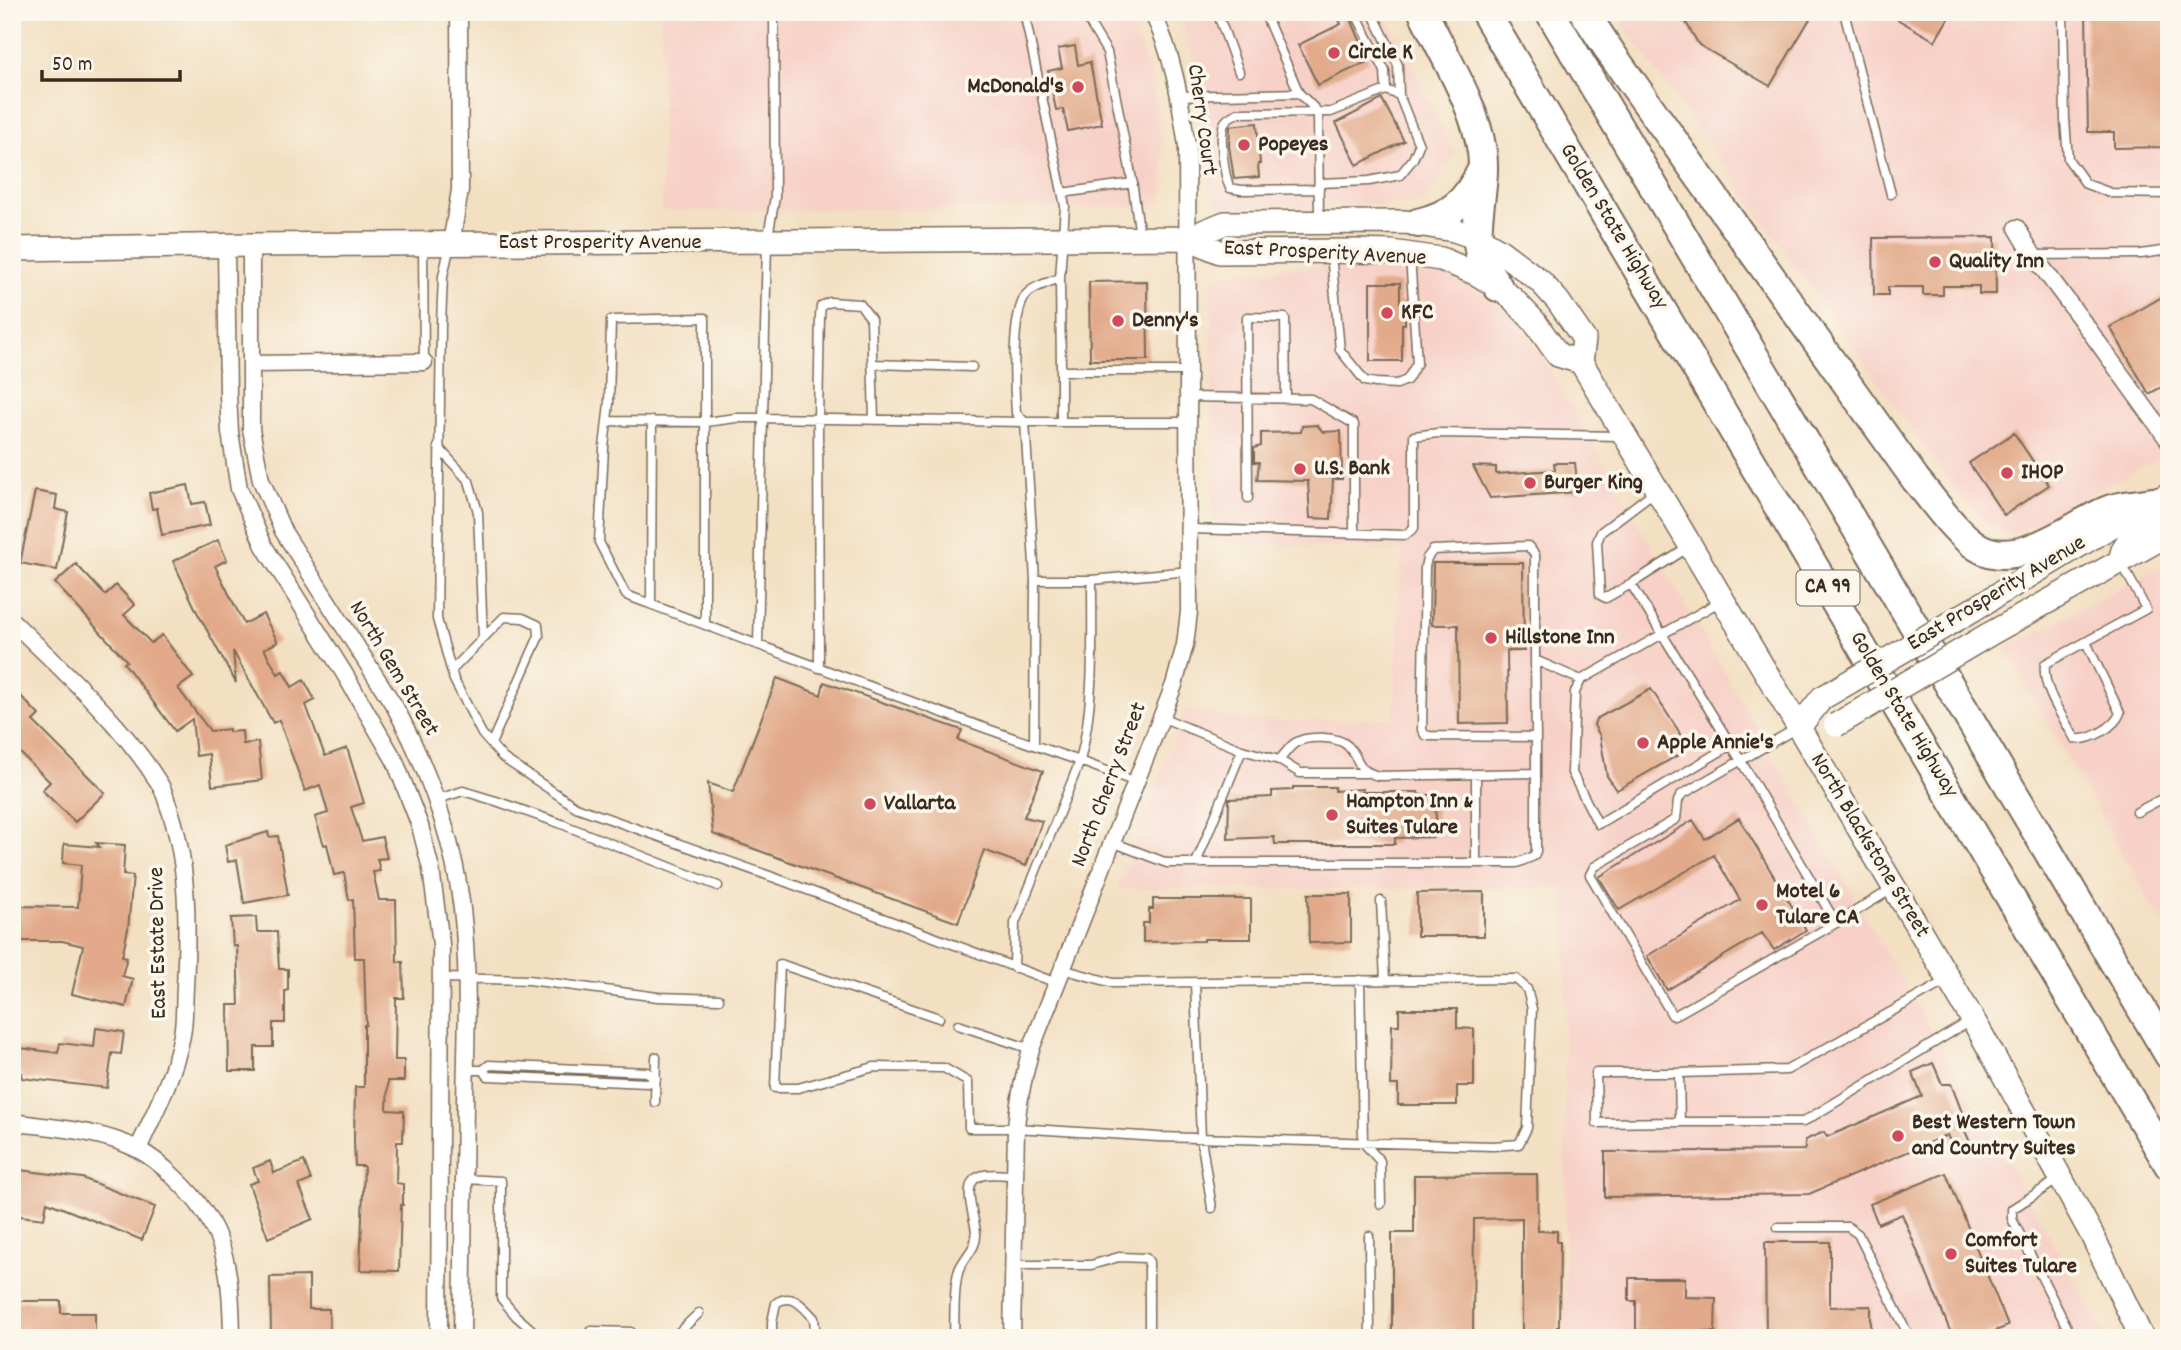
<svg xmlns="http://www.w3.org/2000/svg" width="2181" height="1350" viewBox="0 0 2181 1350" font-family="Dekko,sans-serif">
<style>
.built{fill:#f7d1c8}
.building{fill:#e2aa8a}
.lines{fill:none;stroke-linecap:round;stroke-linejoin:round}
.lane-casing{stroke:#7b6a58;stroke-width:11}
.street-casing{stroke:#7b6a58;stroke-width:19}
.secondary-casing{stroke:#7b6a58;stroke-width:26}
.highway-casing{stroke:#7b6a58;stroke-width:32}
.lane{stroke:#fff;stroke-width:8}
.street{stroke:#fff;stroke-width:16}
.secondary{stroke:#fff;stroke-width:23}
.highway{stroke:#fff;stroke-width:28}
.secondary-bridge-casing{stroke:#7b6a58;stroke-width:26;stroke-linecap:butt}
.secondary-bridge{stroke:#fff;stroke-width:23}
.poi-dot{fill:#d1495b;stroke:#fbf7ec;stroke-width:2.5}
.labels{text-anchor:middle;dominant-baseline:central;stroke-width:7;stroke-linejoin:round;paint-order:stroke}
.shield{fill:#fbf7ec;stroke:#75685c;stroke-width:2}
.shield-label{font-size:21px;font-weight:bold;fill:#3b2a1e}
.poi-label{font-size:23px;font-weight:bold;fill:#3b2a1e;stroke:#fbf7ec;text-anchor:start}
.street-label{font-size:23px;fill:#3b2a1e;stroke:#fbf7ec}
</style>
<rect width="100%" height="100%" fill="#fbf7ec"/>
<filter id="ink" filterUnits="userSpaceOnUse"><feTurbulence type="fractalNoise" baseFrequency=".0143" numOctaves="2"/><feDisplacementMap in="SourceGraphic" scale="14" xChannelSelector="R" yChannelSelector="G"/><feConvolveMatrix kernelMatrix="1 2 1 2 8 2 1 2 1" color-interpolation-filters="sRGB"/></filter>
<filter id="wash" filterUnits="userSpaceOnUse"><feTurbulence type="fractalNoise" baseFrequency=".00686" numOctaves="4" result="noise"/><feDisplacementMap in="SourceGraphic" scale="28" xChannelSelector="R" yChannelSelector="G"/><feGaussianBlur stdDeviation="1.57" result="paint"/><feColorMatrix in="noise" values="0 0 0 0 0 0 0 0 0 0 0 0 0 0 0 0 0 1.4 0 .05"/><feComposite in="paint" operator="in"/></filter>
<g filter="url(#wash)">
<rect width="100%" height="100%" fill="#f3e0c3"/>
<path class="built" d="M661 12H1127L1151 74 1159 119 1164 160V189L1160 201 1150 207 662 211Z
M1178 12H1385L1455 154 1423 204 1228 207 1217 204 1210 192 1205 118 1198 73Z
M1614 12H2169V453L2011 536 1987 523 1954 489Z
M1388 265 1429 269 1453 278 1494 300 1511 314 1539 351 2108 1338H1565V888L1117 889 1186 710 1262 722 1394 718 1402 551 1213 541 1211 289 1214 277 1226 272 1273 271 1283 267Z
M2169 562V935L2005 649Z"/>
<g id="blocks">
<path class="building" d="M1336 12H1348L1369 61 1318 85 1298 45 1341 24Z
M1680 12H1814L1770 86 1699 45Z
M1885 12H1952L1935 41Z
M2086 12H2169V147L2114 148V132H2088Z
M1075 46 1078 65 1090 62 1102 124 1068 131 1063 109 1056 110 1048 71 1062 68 1058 49Z
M1382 99 1404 141 1357 165 1336 123Z
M1257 123 1260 164H1258L1259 177 1234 179 1229 146 1230 126Z
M1995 237 1996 294H1979V286H1943V295H1923V287H1888V295H1874L1873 238Z
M1147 281 1148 360H1090L1089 282Z
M1370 283H1400V302H1405V324H1402V361H1370Z
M2169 293V383L2149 394 2110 327Z
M1317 425 1323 432 1341 431 1342 479H1333L1331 519 1310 518 1308 481 1257 480 1259 462H1254V448L1261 446V433L1301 432 1302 426Z
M2014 433 2049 485 2004 515 1969 463Z
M1554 463H1575L1578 492 1490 498 1473 466 1496 467V474L1555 470Z
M188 485 192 504 205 502 210 525 162 535 157 508 152 509 149 493Z
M35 491 57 495 55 509 68 512 57 570 20 563Z
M218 540 227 560 215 566 244 624 263 614 278 642 264 649 278 674 283 671 292 687 304 680 315 700 306 705 325 756 347 748 364 803 351 807 362 841 382 837 387 858 377 859 380 871 373 872 379 900H396L397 962H403L404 998H396L395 1060H404V1081H388L387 1110 404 1111 403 1142H397L396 1183 403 1184V1205H401L399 1271 360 1270 364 1166H355L354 1141 355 1087H364V1025H366L364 958H355L353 899 349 900 344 873 334 875 327 844 324 845 315 817 328 813 320 785 305 791 279 720 273 723 233 651 236 683 197 612 173 561Z
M1433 563H1523L1524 651H1507L1508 723 1459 724 1458 625H1432Z
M76 564 105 595 116 585 135 605 124 615 151 643 162 635 193 677 178 688 210 731 229 729V732L242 731 243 744 258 742 262 780 212 786 209 754 196 756 192 719 175 731 124 663 127 661 55 583Z
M777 678 821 695 824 682 962 730 958 740 1043 771 1024 817 1042 821 1026 866 984 850 958 923 713 834 708 783 733 792Z
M12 687 39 715 33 721 105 793 75 822 42 790 50 782 12 745Z
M1651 689 1678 730 1687 750 1617 790 1607 776 1600 736 1594 725 1596 719Z
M1293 787H1335V791L1362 789V792H1418L1419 795H1434L1437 831H1434V837L1395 838V844H1275L1274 837 1228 839 1229 799 1272 797V791L1293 790Z
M1739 818 1806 930 1774 950 1762 933 1667 990 1647 956 1740 900 1714 855 1619 910 1599 877 1693 820 1705 839Z
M268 832 269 837 278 836 288 895 244 903 237 860 228 862 225 845Z
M96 843 125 845 123 875 133 876 128 929 122 956 127 957 122 976 133 979 126 1007 72 994 83 946 62 941H14L12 906 78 907 81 865 63 863 64 844 100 847Z
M1484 892V936H1417V893Z
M1308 894H1351V942L1309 943Z
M1153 899H1251V939H1204V941L1143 942V923H1149V909H1153Z
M256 917 257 932H277L279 969H288V990L285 991V1023H273V1047H255V1071H229L228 1005H239L237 946H233L231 918Z
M1399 1009H1457V1028L1474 1029V1086H1457V1105H1398V1085H1391L1392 1025H1399Z
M96 1028 124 1032 121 1054 112 1053 107 1088 21 1078 22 1073 12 1072V1047L58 1053 60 1043 94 1047Z
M1933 1063 1942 1084H1951L1965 1120V1131L1970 1142 1954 1149 1947 1135 1809 1194 1605 1197V1152L1805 1150V1140L1824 1132 1827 1137 1922 1096 1912 1072Z
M270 1161 274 1173 304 1161 311 1180 299 1185 313 1219 268 1238 249 1184 258 1181 253 1168Z
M12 1169 82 1178 155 1207 142 1240 47 1202 44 1219 12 1215Z
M1946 1173 2008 1326 1978 1338H1953L1902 1214 1878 1224 1870 1204Z
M1537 1174 1538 1231H1557V1242H1560L1559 1327H1557V1338H1522V1218L1474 1219 1473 1338H1392V1233H1414V1175Z
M1765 1242H1830V1307L1871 1306V1338H1766Z
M309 1276V1309H329L330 1338H271L270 1277Z
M1629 1278H1685V1297L1716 1298 1715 1332 1636 1330V1301H1629Z
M12 1301H61V1313H95V1337L38 1338V1335H12Z"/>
</g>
</g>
<g filter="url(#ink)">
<use href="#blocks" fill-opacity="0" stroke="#7b6a58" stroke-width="2"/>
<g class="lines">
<defs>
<path id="lane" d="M1028 12 1026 21 1065 206 1060 278 1061 371
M1083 12 1107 52 1131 174 1140 236
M1217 12 1239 72
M1264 12 1299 93
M1355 12 1385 71 1386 90
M1372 12 1398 65 1399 95
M1844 12 1891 194
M2063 12 2065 120 2068 159 2086 184 2111 193 2169 194
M1180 96 1299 93 1318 112 1319 222
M1319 183 1369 181 1400 175 1413 159 1419 145 1399 95 1386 90 1331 112 1238 113C1233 115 1226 118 1224 124 1219 136 1224 176 1230 188L1241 190 1319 189
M1062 193 1133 183
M450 245 443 276 441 324 437 619 454 680 482 734 503 758 576 807 778 879 1057 983
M423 246 424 362
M1331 254 1340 350 1365 381 1376 383 1397 384 1407 380 1417 363 1410 256
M2033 255 2141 254 2169 250
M873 364 972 367
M1189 397 1311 399 1354 424V534
M607 421 706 422 736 418H763L767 242 775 197 774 12
M1025 422 1016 413C1014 387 1011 314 1026 295 1033 286 1050 282 1060 278
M1061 422V371H1189
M438 447 469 481 478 512 483 638
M1248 498 1247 317 1285 318 1286 399
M1190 529 1405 535 1414 528V436L1438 433 1621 436
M1689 547 1631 584 1741 761 1836 923 1892 889
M1092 580 1190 571
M1631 584 1606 598 1600 595 1597 542 1601 532 1655 491
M1721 601 1581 680 1575 692 1572 773 1598 824 1731 745
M651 604 652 421
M705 625V318L611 320 609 403 604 448 599 542 626 595C777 652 927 709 1080 761 1095 703 1092 640 1092 580H1035L1025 422H1189
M2086 642 2120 713C2115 727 2090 741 2075 739 2063 716 2042 690 2045 664L2146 609 2121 562
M758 645 763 418 1025 422
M1535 660 1536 737
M819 668 818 419 820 316 821 306 830 302 860 304 871 319 874 420
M452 670 504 617 523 618 538 625 539 636 491 744
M1161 717 1242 750 1196 863
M1797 728 1681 795 1678 801 1676 819 1594 867 1590 875 1672 1015 1674 1016 1836 923
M1034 745 1035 580
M1242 750 1279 760C1284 755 1289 747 1295 743 1307 735 1338 736 1348 746 1362 761 1355 770 1379 776L1536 773
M1279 760 1300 773H1366
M1476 774V863
M435 800 463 791 496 801 559 823 718 886
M2137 812 2169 795
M1112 842 1167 863H1517L1534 856 1536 851V737L1429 736 1425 735 1422 730 1425 567 1427 558 1433 550 1528 546 1535 555V660L1581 680
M1381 901 1385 980
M1014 968 1015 923 1080 761 1136 782
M442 978 529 980 658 997 719 999
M1360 980 1363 1142 1380 1161 1381 1204
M1946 981 1787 1070 1679 1073 1680 1122H1803L1970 1021
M1195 982 1201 1138 1212 1208
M939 1018 780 964 775 1088H798L874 1067 944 1068 968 1082 969 1128H1016L1158 1137 1493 1146 1519 1144 1527 1128 1532 1009 1527 989 1516 979 1113 983 1062 969
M958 1025 1031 1049
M465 1070H483L489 1065 647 1072 656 1079 648 1083 488 1076 483 1070
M1679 1073H1596L1597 1123 1680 1122
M655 1102 656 1057
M464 1179 501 1181V1298L516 1316 541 1338
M2059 1179 2012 1209V1219L2068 1329 2066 1336 2061 1338
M1778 1227H1848L1858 1234 1910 1338
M1369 1236 1370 1338
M1013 1265H1091L1119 1257 1146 1258 1149 1262V1338
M584 1338 591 1331 631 1332 635 1338
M673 1338 699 1313
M772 1338V1322L776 1303C793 1292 802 1306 814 1318L816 1338
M954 1338C955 1317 953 1293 958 1273 961 1259 977 1250 976 1234 976 1221 964 1193 973 1181 980 1171 1003 1175 1014 1175"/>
<path id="street" d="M2017 228 2033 255 2089 330 2169 441
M451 244 460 190 459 12
M251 245V429L261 480 283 531 395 707C431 775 458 851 464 929 469 987 466 1046 465 1104 464 1182 463 1260 462 1338
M226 246 228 395 230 432 239 489 264 546 344 673 395 761 420 826 431 869 441 944 439 1338
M251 364 424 362
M12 621C63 671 120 721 159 783 163 788 165 796 167 802 189 860 188 926 185 987 184 1002 185 1019 182 1035 174 1075 155 1112 138 1149
M12 1122C53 1128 100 1130 137 1149 151 1156 164 1167 175 1178 227 1226 231 1271 232 1338
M1012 1338 1016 1128C1018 1101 1024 1075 1031 1049L1174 685 1185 645 1189 612 1187 146C1180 99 1174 56 1152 12"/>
<path id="secondary" d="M1188 238 1220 252 1353 251 1391 252 1441 259 1477 274 1498 287 1512 298 1534 321 1558 355 1581 362
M12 249 251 245 1188 238 1225 223 1405 222 1454 230 1478 238 1500 251 1540 281 1558 301 1584 339 1581 362 1979 1030 2091 1233 2142 1338
M2121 557C2125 534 2151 525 2169 514
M1974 609 2103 531 2169 494
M1988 635 2169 534
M1799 727 1822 698"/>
<path id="highway" d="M1423 12C1443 54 1476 106 1482 152 1487 185 1472 223 1480 254 1483 266 1492 277 1498 287
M1485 12 2169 1165
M1550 12 2169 1055
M1584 12 1613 56 1916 480C1934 501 1955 533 1978 547 2017 571 2071 526 2106 511 2120 505 2139 505 2153 502
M1418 223C1453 215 1466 201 1482 170"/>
</defs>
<use href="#lane" class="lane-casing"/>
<use href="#street" class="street-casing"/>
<use href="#secondary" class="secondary-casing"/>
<use href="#highway" class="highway-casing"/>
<use href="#lane" class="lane"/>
<use href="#street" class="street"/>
<use href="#secondary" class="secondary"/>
<use href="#highway" class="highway"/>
<defs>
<path id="secondary-bridge" d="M1822 698 1974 609
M1836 725 1988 635"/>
</defs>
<use href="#secondary-bridge" class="secondary-bridge-casing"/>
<use href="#secondary-bridge" class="secondary-bridge"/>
</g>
</g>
<g class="poi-dot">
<circle cx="1334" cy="53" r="7"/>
<circle cx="1078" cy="87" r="7"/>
<circle cx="1244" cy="145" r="7"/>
<circle cx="1935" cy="262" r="7"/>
<circle cx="1387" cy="313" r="7"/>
<circle cx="1118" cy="321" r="7"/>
<circle cx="1300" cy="469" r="7"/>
<circle cx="2007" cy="473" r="7"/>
<circle cx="1530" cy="483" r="7"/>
<circle cx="1491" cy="638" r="7"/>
<circle cx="1643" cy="743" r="7"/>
<circle cx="870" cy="804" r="7"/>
<circle cx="1332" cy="815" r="7"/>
<circle cx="1762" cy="905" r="7"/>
<circle cx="1898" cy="1136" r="7"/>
<circle cx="1951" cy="1254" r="7"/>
</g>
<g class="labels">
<rect class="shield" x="1796.5" y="570.5" width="63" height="35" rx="5"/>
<g class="shield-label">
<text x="1828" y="588">CA 99</text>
</g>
<g class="poi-label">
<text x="1348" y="53">Circle K</text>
<text x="1064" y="87" text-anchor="end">McDonald's</text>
<text x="1258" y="145">Popeyes</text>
<text x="1949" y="262">Quality Inn</text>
<text x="1401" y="313">KFC</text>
<text x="1132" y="321">Denny's</text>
<text x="1314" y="469">U.S. Bank</text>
<text x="2021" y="473">IHOP</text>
<text x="1544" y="483">Burger King</text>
<text x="1505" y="638">Hillstone Inn</text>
<text x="1657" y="743">Apple Annie's</text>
<text x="1346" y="802">Hampton Inn &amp;<tspan x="1346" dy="26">Suites Tulare</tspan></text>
<text x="884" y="804">Vallarta</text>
<text x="1776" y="892">Motel 6<tspan x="1776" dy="26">Tulare CA</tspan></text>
<text x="1912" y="1123">Best Western Town<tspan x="1912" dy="26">and Country Suites</tspan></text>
<text x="1965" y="1241">Comfort<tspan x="1965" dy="26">Suites Tulare</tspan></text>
</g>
<g class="street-label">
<text transform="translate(1201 120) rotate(82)">Cherry Court</text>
<text transform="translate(1613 227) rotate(59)">Golden State Highway</text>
<text x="600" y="243">East Prosperity Avenue</text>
<text transform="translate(1325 254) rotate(3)">East Prosperity Avenue</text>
<text transform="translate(1997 594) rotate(-31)">East Prosperity Avenue</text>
<text transform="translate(393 669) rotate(59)">North Gem Street</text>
<text transform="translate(1903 715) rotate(59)">Golden State Highway</text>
<text transform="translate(1110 785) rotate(-69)">North Cherry Street</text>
<text transform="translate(1869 846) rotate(59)">North Blackstone Street</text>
<text transform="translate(159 943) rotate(-91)">East Estate Drive</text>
</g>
</g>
<rect width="2181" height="1350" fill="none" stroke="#fbf7ec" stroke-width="42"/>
<path d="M42 70v10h138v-10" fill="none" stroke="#3b2a1e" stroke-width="3.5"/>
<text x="52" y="70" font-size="21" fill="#3b2a1e" stroke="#fbf7ec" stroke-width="5" paint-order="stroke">50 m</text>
</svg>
